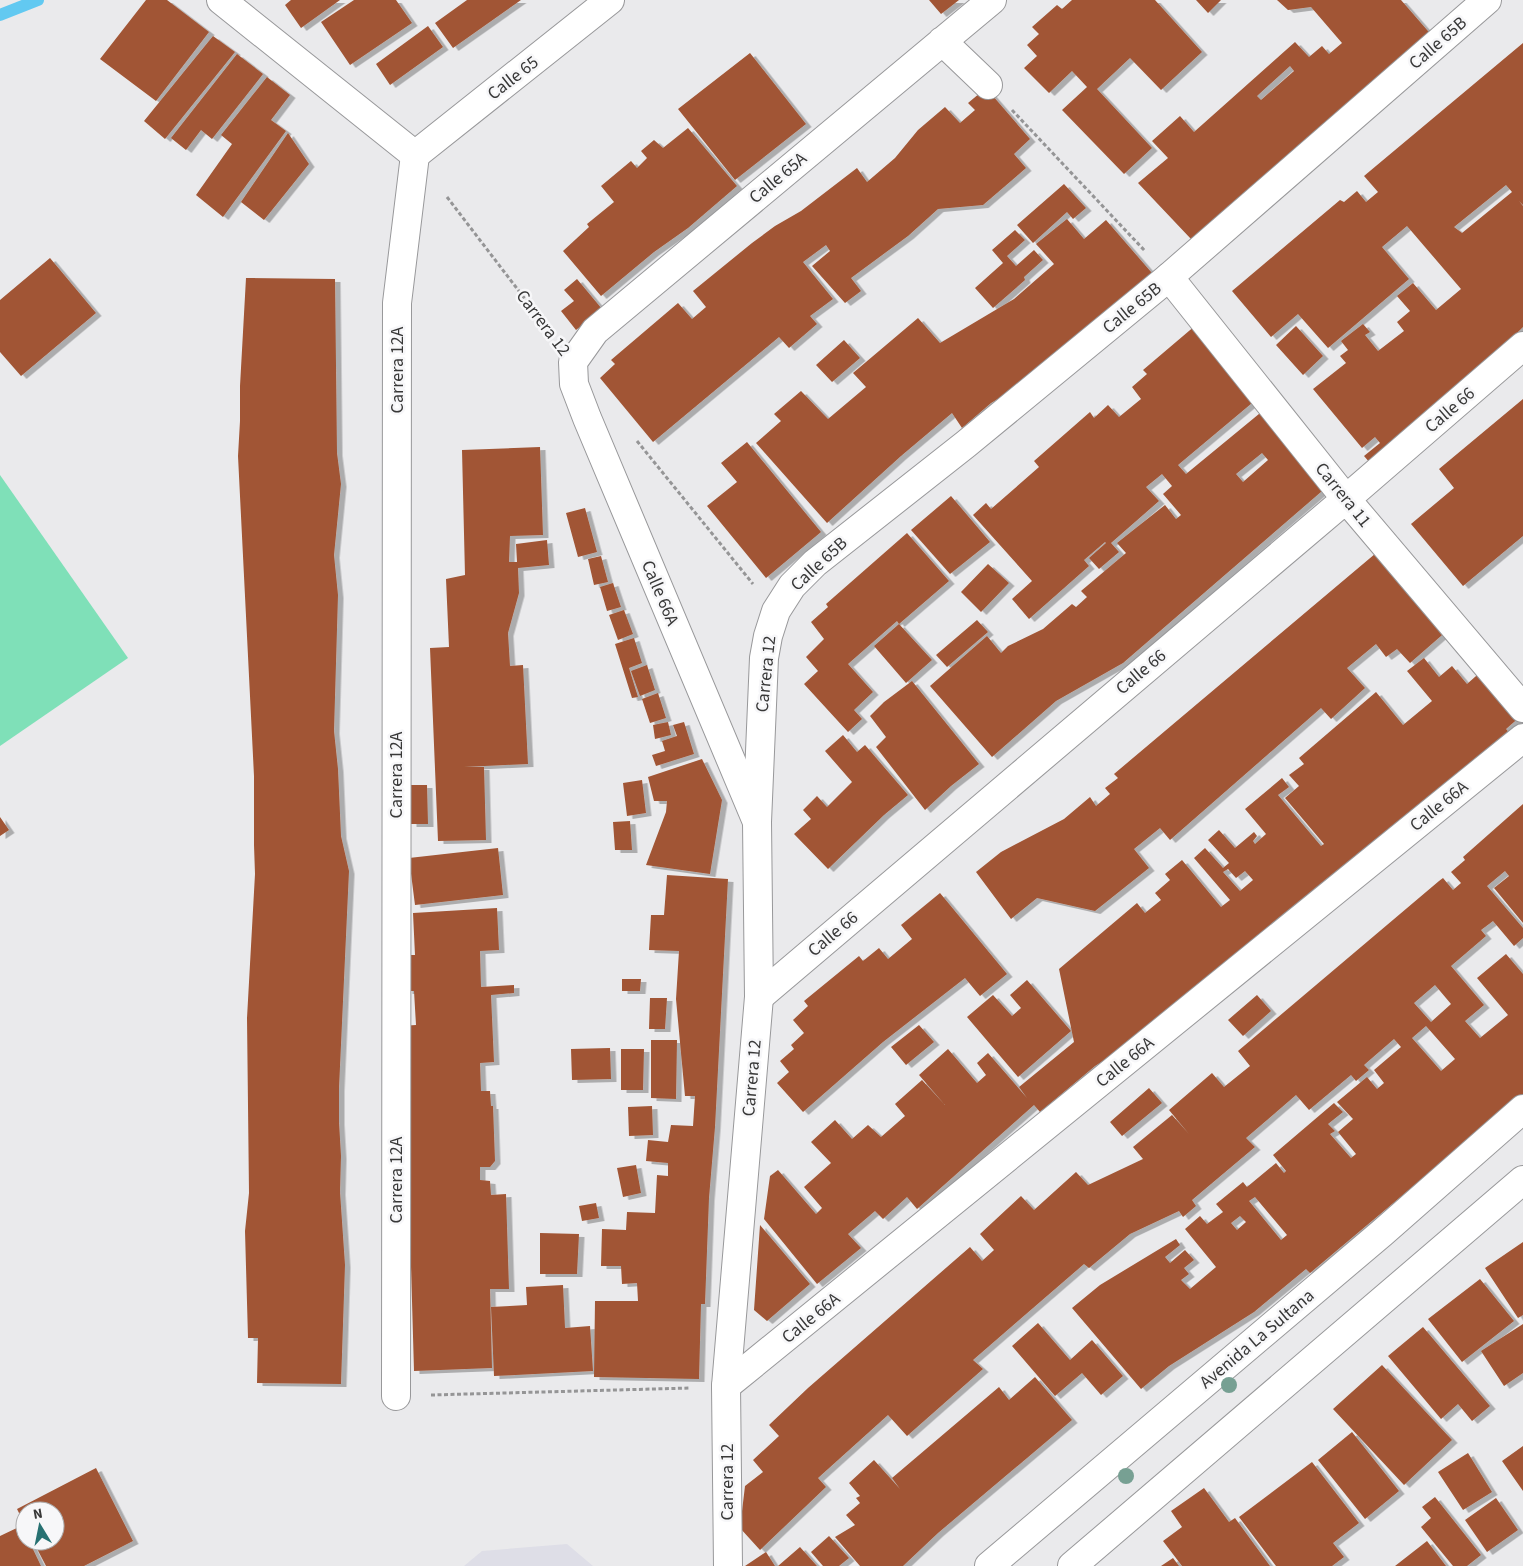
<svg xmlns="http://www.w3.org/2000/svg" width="1523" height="1566" viewBox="0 0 1523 1566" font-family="'Source Sans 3',sans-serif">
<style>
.built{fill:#dedee7}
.green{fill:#7fe0b8}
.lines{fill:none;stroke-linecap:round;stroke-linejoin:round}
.stream{stroke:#62c9f1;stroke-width:12}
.building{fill:#a15534;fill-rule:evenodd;filter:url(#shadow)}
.minor-casing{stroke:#98989a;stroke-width:30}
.tertiary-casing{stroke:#98989a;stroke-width:30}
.path{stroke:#959596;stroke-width:3;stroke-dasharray:4 2.5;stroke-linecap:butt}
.minor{stroke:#fff;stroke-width:28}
.tertiary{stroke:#fff;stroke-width:28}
.tree{fill:#77a093}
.labels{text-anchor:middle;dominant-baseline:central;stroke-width:5;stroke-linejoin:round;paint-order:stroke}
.street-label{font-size:18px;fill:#383838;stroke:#f7f7f9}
</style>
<defs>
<filter id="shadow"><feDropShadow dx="5.5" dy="3" stdDeviation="0" flood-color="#0004"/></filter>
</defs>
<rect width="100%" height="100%" fill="#eaeaec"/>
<path class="built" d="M567 1544 593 1566H464L482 1551Z"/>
<path class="green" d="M0 475 128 658 0 746Z"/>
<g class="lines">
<path class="stream" d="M0 15 38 0"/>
</g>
<path class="building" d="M146 0H167L209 32 156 101 100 59Z
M291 0H340L301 28 285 5Z
M354 0H396L412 23 350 65 321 22Z
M467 0H521L453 48 435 23Z
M929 0H959L941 14Z
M1072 0H1155L1202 52 1161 90 1130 58 1097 89 1152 148 1124 174 1062 110 1087 87 1072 71 1049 93 1024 68 1037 56 1027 45 1039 34 1032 27 1057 5 1062 9Z
M1196 0H1221L1208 13Z
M1277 0H1401L1434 38 1191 239 1138 183 1168 158 1152 141 1180 116 1194 132 1295 42 1309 57 1322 46 1329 54 1342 43 1311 7 1288 10ZM1290 66 1294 71 1261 100 1257 96Z
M428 26 443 47 390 85 376 64Z
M213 36 235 52 165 139 144 121Z
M1523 43V205L1519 201 1523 206V327L1377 471 1364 456 1380 443 1375 437 1362 448 1313 389 1346 363 1340 356 1348 350 1341 341 1363 324 1370 332 1365 335 1378 351 1404 331 1397 322 1410 311 1397 296 1413 283 1436 310 1461 289 1407 226 1382 247 1409 279 1328 348 1298 314 1271 337 1232 291 1340 200 1344 202 1357 191 1366 202 1378 192 1364 176ZM1506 185 1512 192 1462 233 1454 227Z
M750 53 806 124 735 180 678 109Z
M237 54 263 74 212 139 201 130 186 150 171 138Z
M267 77 290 95 271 120 286 131 223 217 196 195 232 144 221 135Z
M986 88 1030 139 1014 154 1026 168 983 205 938 209 908 236 851 278 861 291 845 303 812 266 830 251 826 245 803 262 833 299 810 316 817 324 789 348 779 337 653 442 600 378 615 364 611 360 678 303 692 319 706 307 693 291 752 243 775 226 801 211 857 168 867 182 895 158 918 130 945 107 960 123 975 110 968 103Z
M688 128 737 186 688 228 654 252 601 296 563 251 589 227 587 224 614 202 601 186 631 161 637 168 647 158 641 151 654 140 663 148Z
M288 133 309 164 264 220 241 202Z
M1064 184 1086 208 1073 219 1067 212 1033 243 1017 225Z
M1067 219 1084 239 1106 220 1158 280 1066 359 991 403 962 428 952 413 901 456 827 523 756 443 781 421 774 414 801 391 828 419 866 387 853 373 918 318 940 343 1014 299 1054 264 1036 244Z
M1015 230 1025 240 1007 256 1016 266 1034 250 1043 260 1024 277 1025 280 993 308 975 288 1003 263 992 250Z
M50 258 96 313 21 376 0 352V300Z
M246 278 335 279 337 453 341 484 334 555 338 595 334 731 338 769 341 836 349 871 339 1088V1122L341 1156 340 1192 345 1265 341 1384 257 1383 258 1338H248L245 1231 249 1193 247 1018 255 874 254 845V776L238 456 240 421V386Z
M577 279 602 309 576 330 561 311 574 301 564 290Z
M1196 325 1258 398 1178 465 1186 474 1265 409 1329 485 1123 663 1056 701 992 757 930 686 987 636 1001 653 1008 646 1043 629 1072 604 1076 607 1087 597 1081 591 1126 553 1117 543 1165 505 1176 519 1181 515 1163 494 1172 486 1162 474 1146 487 1159 501 1111 543 1119 552 1099 569 1089 558 1106 543 1105 542 1084 560 1089 566 1029 619 1012 599 1032 581 973 515 986 503 991 509 1039 467 1034 461 1090 412 1094 418 1108 405 1119 417 1141 399 1132 387 1147 374 1143 370ZM1262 453 1268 460 1243 482 1236 474Z
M1296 326 1323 356 1303 375 1276 345Z
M844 340 860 358 832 382 816 365Z
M1523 399V536L1463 586 1411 524 1454 488 1439 469Z
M747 442 821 532 766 578 707 506 737 482 721 463Z
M540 447 543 535 510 536 509 562H517L516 544 547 540 549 565 518 568 519 593 508 633 510 666 523 665 528 764 464 767H484L486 840 438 841 430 648 449 647 446 579 465 575 462 450Z
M951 496 990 542 950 574 911 530Z
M585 508 597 552 578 557 566 513Z
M907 533 949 581 899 624 897 621 848 664 873 692 854 710 862 719 848 732 804 684 818 671 806 657 824 639 811 622 828 607 826 604Z
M1382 548 1449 629 1410 663 1397 649 1386 657 1376 644 1347 668 1365 688 1331 719 1321 708 1170 840 1160 828 1134 849 1149 868 1095 911 1037 898 1011 919 976 872 1001 852 1064 819 1090 797 1096 806 1110 794 1105 788 1118 778 1114 774Z
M601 556 608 582 594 585 588 559Z
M988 564 1009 583 981 612 961 592Z
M613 583 621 607 607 611 600 587Z
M624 610 633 634 618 640 609 615Z
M977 620 988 632 947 667 936 655Z
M899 624 932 660 906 683 874 646Z
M634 638 642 663 629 668 638 697 632 698 615 644Z
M1424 658 1439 677 1452 666 1467 684 1484 669 1522 715 1506 729 1512 736 1184 1010 1095 1066 1040 1112 1034 1105 917 1209 907 1197 883 1219 875 1211 848 1234 861 1248 817 1284 764 1219 770 1176 778 1170 816 1214 822 1208 804 1187 831 1163 811 1142 835 1120 852 1139 868 1125 881 1137 905 1116 895 1104 922 1080 945 1105 919 1075 948 1049 977 1083 986 1075 977 1063 988 1053 1027 1098 1019 1087 1074 1042 1059 969 1137 903 1145 913 1161 900 1155 893 1170 880 1165 874 1182 860 1221 907 1230 900 1194 858 1205 848 1223 868 1229 863 1208 840 1219 830 1235 848 1254 832 1257 836 1253 841 1255 844 1266 834 1245 809 1282 778 1289 787 1278 795 1321 846 1324 844 1285 798 1299 786 1289 775 1304 764 1299 758 1376 692 1403 725 1432 701 1407 671ZM1228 869 1236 878 1245 871 1253 880 1240 891 1223 872Z
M647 665 655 690 640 696 631 671Z
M912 681 979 764 951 786 925 810 876 747 886 737 870 716 884 702Z
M658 693 666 718 650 723 642 699Z
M668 722 671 735 655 739 653 725Z
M684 722 694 754 656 766 652 755 665 751 662 741 677 736 673 725Z
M843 735 857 752 865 745 908 795 884 815 828 869 794 834 811 819 803 810 817 796 827 807 852 782 825 751Z
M702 759 722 800 710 874 646 865 666 812 667 801H654L648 777Z
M642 780 646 813 627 816 623 783Z
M410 785H427L428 824H411Z
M1523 804V923L1494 888 1509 876 1505 871 1487 886 1523 928V938L1514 946 1493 921 1481 930 1486 936 1451 966 1484 1005 1465 1021 1480 1038 1508 1015 1477 978 1506 954 1523 974V1094L1310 1273 1306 1269 1254 1312 1169 1366 1141 1389 1072 1308 1100 1285 1176 1239 1180 1245 1165 1257 1170 1263 1185 1250 1194 1260 1184 1268 1189 1274 1181 1280 1190 1289 1216 1267 1185 1229 1200 1216 1207 1224 1223 1212 1216 1204 1243 1182 1247 1187 1276 1163 1284 1173 1286 1171 1273 1155 1334 1103 1343 1112 1328 1124 1335 1131 1330 1134 1351 1158 1356 1154 1338 1132 1353 1119 1337 1102 1367 1077 1377 1089 1384 1083 1374 1070 1401 1047 1394 1039 1364 1065 1369 1070 1356 1081 1351 1075 1309 1110 1296 1095 1246 1138 1255 1147 1192 1200 1196 1206 1183 1217 1179 1211 1130 1234 1089 1268 1084 1264 973 1360 983 1369 907 1436 888 1415 818 1478 826 1487 760 1550 740 1528 745 1486 763 1472 753 1460 779 1436 769 1425 808 1388 970 1247 982 1261 994 1250 980 1234 1021 1196 1034 1210 1076 1172 1088 1185 1143 1159 1133 1147 1172 1115 1189 1134 1169 1110 1212 1073 1224 1087 1250 1066 1238 1051 1439 881 1443 878 1453 890 1461 883 1451 872 1465 860 1463 857ZM1435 985 1451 1004 1431 1022 1414 1003ZM1426 1026 1455 1059 1441 1071 1412 1038ZM1255 1197 1287 1235 1281 1240 1249 1201ZM1240 1216 1246 1222 1237 1230 1231 1223Z
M0 817 9 830 0 836Z
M630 821 632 850H615L613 822Z
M498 848 503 895 415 905 409 858Z
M667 875 728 879 715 1127 709 1198 705 1304H701L699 1379 594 1377 595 1301H638L637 1283 622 1284 621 1266H601L602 1229 626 1230 627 1212 655 1213 657 1175 668 1176V1163L646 1161 648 1140 668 1142 671 1125 693 1126 695 1096H685L676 999 679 951 649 950 651 915H664Z
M940 893 1007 974 980 996 965 978 883 1042 803 1112 777 1083 789 1072 780 1061 794 1049 791 1045 804 1033 793 1020 808 1006 804 1001 859 956 863 961 879 948 888 959 912 939 901 925Z
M497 908 499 950 480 951 481 987 514 985V993L491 995 494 1062 480 1063 481 1091H490L491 1106H493L495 1161 490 1167H480V1180L490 1181 491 1195 506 1194 509 1289H490L492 1368 414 1371 410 1231 400 1026 416 1025 414 991H407L405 955H415L413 913Z
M622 979H641L640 991H622Z
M1027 980 1071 1031 1018 1077 967 1017 993 995 1012 1016 1021 1008 1010 995Z
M1257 995 1271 1011 1243 1036 1228 1020Z
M650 998H667L665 1029H649Z
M919 1025 934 1042 906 1065 891 1047Z
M651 1040H677L676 1099 651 1098Z
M610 1048 611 1079 572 1080 571 1049Z
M621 1049H644L643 1090H621Z
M1149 1088 1162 1103 1122 1136 1110 1122Z
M652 1106 653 1135 629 1136 628 1107Z
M636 1165 641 1193 623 1197 617 1168Z
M596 1203 599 1218 582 1221 579 1206Z
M760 1225 810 1284 767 1321 754 1310Z
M540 1233 579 1234 577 1274H540Z
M1523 1242V1315L1518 1318 1485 1268Z
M1480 1279 1514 1321 1462 1362 1428 1319Z
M563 1285 565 1328 590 1326 593 1371 494 1376 491 1307 527 1305 526 1287Z
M1038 1323 1070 1360 1092 1340 1123 1376 1101 1395 1082 1373 1055 1396 1012 1346Z
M1523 1324V1373L1504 1386 1481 1351Z
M1423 1327 1490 1406 1472 1421 1458 1404 1441 1419 1388 1356Z
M1382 1365 1452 1440 1404 1485 1333 1409Z
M1035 1377 1072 1420 938 1533 903 1566H860L835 1537 855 1525 846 1515 860 1503 856 1498 860 1496 849 1483 874 1460 900 1489 892 1478 999 1387 1009 1400Z
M1352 1432 1399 1491 1365 1519 1318 1460Z
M1523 1446V1491L1502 1461Z
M1468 1453 1492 1492 1463 1510 1438 1472Z
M1312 1462 1359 1523 1333 1543 1344 1557 1332 1566H1276L1239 1517Z
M96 1468 133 1541 84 1566H46L33 1541H55V1511H25V1525L17 1509Z
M1204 1488 1229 1522 1235 1518 1270 1566H1182L1163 1541 1182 1527 1171 1511Z
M1435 1497 1481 1555 1467 1566H1453L1421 1527 1431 1518 1422 1507Z
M1496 1498 1518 1530 1487 1552 1465 1520Z
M21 1526 25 1534V1541H29L41 1566H0V1536Z
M829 1536 849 1558 839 1566H823L811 1552Z
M1427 1541 1446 1566H1395Z
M800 1547 817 1566H778Z
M766 1552 775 1566H745Z
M1173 1558 1179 1566H1161Z"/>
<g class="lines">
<defs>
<path id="minor" d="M942 41 988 85
M1169 277 1346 499 1523 708
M757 822 587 418 574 384 573 362 595 331 992 0
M759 997 1346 499 1523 346
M726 1386 1523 738
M396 1396 397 303 415 155"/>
<path id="tertiary" d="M221 0 415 155 610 0
M728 1566 726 1386 759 997 757 822 764 658 768 636 776 611 792 586 815 563 966 444 1169 277 1487 0
M989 1566 1382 1233 1523 1109
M1072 1566 1523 1180"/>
</defs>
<use href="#minor" class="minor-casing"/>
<use href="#tertiary" class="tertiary-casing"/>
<path class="path" d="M1012 110 1145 251
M447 197 551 333
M637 441 753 584
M431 1395 690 1388"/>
<use href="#minor" class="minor"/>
<use href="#tertiary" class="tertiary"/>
</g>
<g class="tree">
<circle cx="1229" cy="1385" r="8"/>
<circle cx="1126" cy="1476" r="8"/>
</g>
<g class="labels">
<g class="street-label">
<text transform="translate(1438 43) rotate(-41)">Calle 65B</text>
<text transform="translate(513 78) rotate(-38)">Calle 65</text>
<text transform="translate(778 178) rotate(-40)">Calle 65A</text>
<text transform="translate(1132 308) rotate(-39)">Calle 65B</text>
<text transform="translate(543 323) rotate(53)">Carrera 12</text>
<text transform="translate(397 370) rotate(-90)">Carrera 12A</text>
<text transform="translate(1450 410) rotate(-41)">Calle 66</text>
<text transform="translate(1343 495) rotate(51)">Carrera 11</text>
<text transform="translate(819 564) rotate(-43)">Calle 65B</text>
<text transform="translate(660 593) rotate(67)">Calle 66A</text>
<text transform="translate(1141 672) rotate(-40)">Calle 66</text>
<text transform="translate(766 674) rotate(-84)">Carrera 12</text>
<text transform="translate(396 775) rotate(-90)">Carrera 12A</text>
<text transform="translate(1439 806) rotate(-39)">Calle 66A</text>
<text transform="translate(833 934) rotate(-40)">Calle 66</text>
<text transform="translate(1125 1062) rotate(-39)">Calle 66A</text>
<text transform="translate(752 1078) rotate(-85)">Carrera 12</text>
<text transform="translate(396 1180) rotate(-90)">Carrera 12A</text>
<text transform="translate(811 1318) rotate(-39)">Calle 66A</text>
<text transform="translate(1257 1339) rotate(-40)">Avenida La Sultana</text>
<text transform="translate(727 1482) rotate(-90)">Carrera 12</text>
</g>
</g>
<g transform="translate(40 1526) rotate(350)"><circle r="24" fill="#f7f7f9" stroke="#ababac"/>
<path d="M0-4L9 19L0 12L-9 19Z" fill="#277172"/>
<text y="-8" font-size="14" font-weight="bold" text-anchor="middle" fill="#383838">N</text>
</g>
</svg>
